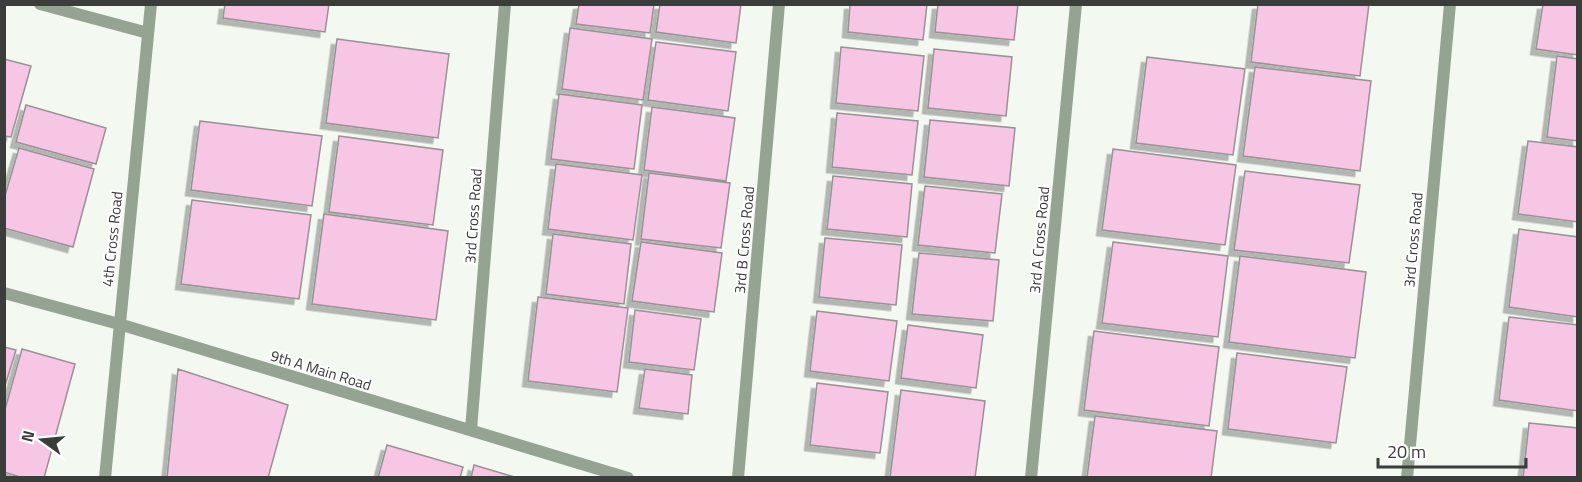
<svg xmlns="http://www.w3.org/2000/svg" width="1582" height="482" viewBox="0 0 1582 482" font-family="'Titillium Web',sans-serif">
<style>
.building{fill:#f6c6e4;stroke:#999196;stroke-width:1.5;filter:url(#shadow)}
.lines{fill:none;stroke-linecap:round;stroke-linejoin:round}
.minor{stroke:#94a392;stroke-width:12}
.tertiary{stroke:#94a392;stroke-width:12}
.labels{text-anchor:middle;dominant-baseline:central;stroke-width:4.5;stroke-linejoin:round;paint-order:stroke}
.street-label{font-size:15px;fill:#3b3d3b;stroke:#fff}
</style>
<defs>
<filter id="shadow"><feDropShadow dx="-5.5" dy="5.5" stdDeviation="0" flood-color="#0004"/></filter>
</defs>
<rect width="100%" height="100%" fill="#f3f8f1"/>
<path class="building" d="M225 4H329L325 32 223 18Z
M579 4H654L650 33 576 24Z
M660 4H741L736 43 656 32Z
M850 4H927L923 40 848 32Z
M938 4H1018L1014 40 935 32Z
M1258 4H1369L1360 76 1251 62Z
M1543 4H1578V55L1536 49Z
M570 28 652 39 643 100 562 89Z
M337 39 449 54 438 138 326 123Z
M656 42 736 52 728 111 648 100Z
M841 47 924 56 918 111 836 103Z
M934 49 1012 57 1006 116 928 108Z
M1557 56 1578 59V141L1547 137Z
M1147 57 1245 69 1233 155 1136 143Z
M4 59 31 66 11 137 4 136Z
M1255 67 1371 81 1360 171 1243 156Z
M559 94 642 105 634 169 551 159Z
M26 105 106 128 96 164 16 142Z
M652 107 735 118 726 181 644 170Z
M837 113 918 121 912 175 832 167Z
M930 120 1015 128 1009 186 924 177Z
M200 121 322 136 312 206 191 190Z
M339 136 443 150 433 225 329 212Z
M1528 141 1578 147V222L1518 214Z
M19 148 94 169 73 247 4 228V199Z
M1113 149 1236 165 1225 245 1102 230Z
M556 164 642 175 633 240 548 229Z
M1245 171 1360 185 1349 263 1234 250Z
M649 173 730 183 721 248 641 239Z
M833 176 912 184 907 237 827 229Z
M925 186 1002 194 995 253 918 245Z
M192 200 311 215 299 299 181 284Z
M324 214 448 231 436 320 312 304Z
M1519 229 1578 237V317L1509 307Z
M553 234 631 244 624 304 546 294Z
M825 238 902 245 896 305 819 297Z
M641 242 722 253 714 312 632 301Z
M1113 242 1228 256 1218 337 1102 323Z
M919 253 999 260 993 321 912 314Z
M1240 256 1366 272 1355 358 1229 342Z
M538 297 628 308 617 392 528 381Z
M635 310 701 319 694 370 629 362Z
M817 311 897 321 889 381 810 371Z
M1509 317 1578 325V411L1499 400Z
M908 325 983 335 976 388 901 378Z
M1094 331 1219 347 1209 426 1084 410Z
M4 347 16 350 4 389Z
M22 349 75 364 44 478H23L4 472V413Z
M1237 353 1347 367 1336 443 1228 429Z
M178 369 288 405 268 478H167Z
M645 369 692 375 688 414 639 408Z
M817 383 888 392 880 453 810 445Z
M901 390 985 401 975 478H890Z
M1095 416 1217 431 1211 478H1087Z
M1529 423 1578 428V478H1523Z
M387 445 463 467 460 478H378Z
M474 465 518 478H471Z"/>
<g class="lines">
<path class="minor" d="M40 4 148 33
M4 293 119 324 628 478
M471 430 505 4
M105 478 151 4
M738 478 779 4
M1031 478 1076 4"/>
<path class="tertiary" d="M1407 478 1450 4"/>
</g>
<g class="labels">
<g class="street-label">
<text transform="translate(473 216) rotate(-86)">3rd Cross Road</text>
<text transform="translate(112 239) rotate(-84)">4th Cross Road</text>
<text transform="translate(744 240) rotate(-85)">3rd B Cross Road</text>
<text transform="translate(1039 240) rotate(-85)">3rd A Cross Road</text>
<text transform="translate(1413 240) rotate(-85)">3rd Cross Road</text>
<text transform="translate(321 370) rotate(17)">9th A Main Road</text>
</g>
</g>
<rect width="1582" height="482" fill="none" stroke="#3b3d3b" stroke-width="12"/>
<g transform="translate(42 440) rotate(285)" stroke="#ffffff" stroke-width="4.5" paint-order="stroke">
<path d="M0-4.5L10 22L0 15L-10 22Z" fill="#3b3d3b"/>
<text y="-9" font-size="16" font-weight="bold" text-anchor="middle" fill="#3b3d3b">N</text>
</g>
<path d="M1378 458v9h148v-9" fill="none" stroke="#3b3d3b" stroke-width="3"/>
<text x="1387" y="458" font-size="18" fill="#3b3d3b" stroke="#ffffff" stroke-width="4.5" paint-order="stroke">20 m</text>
</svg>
